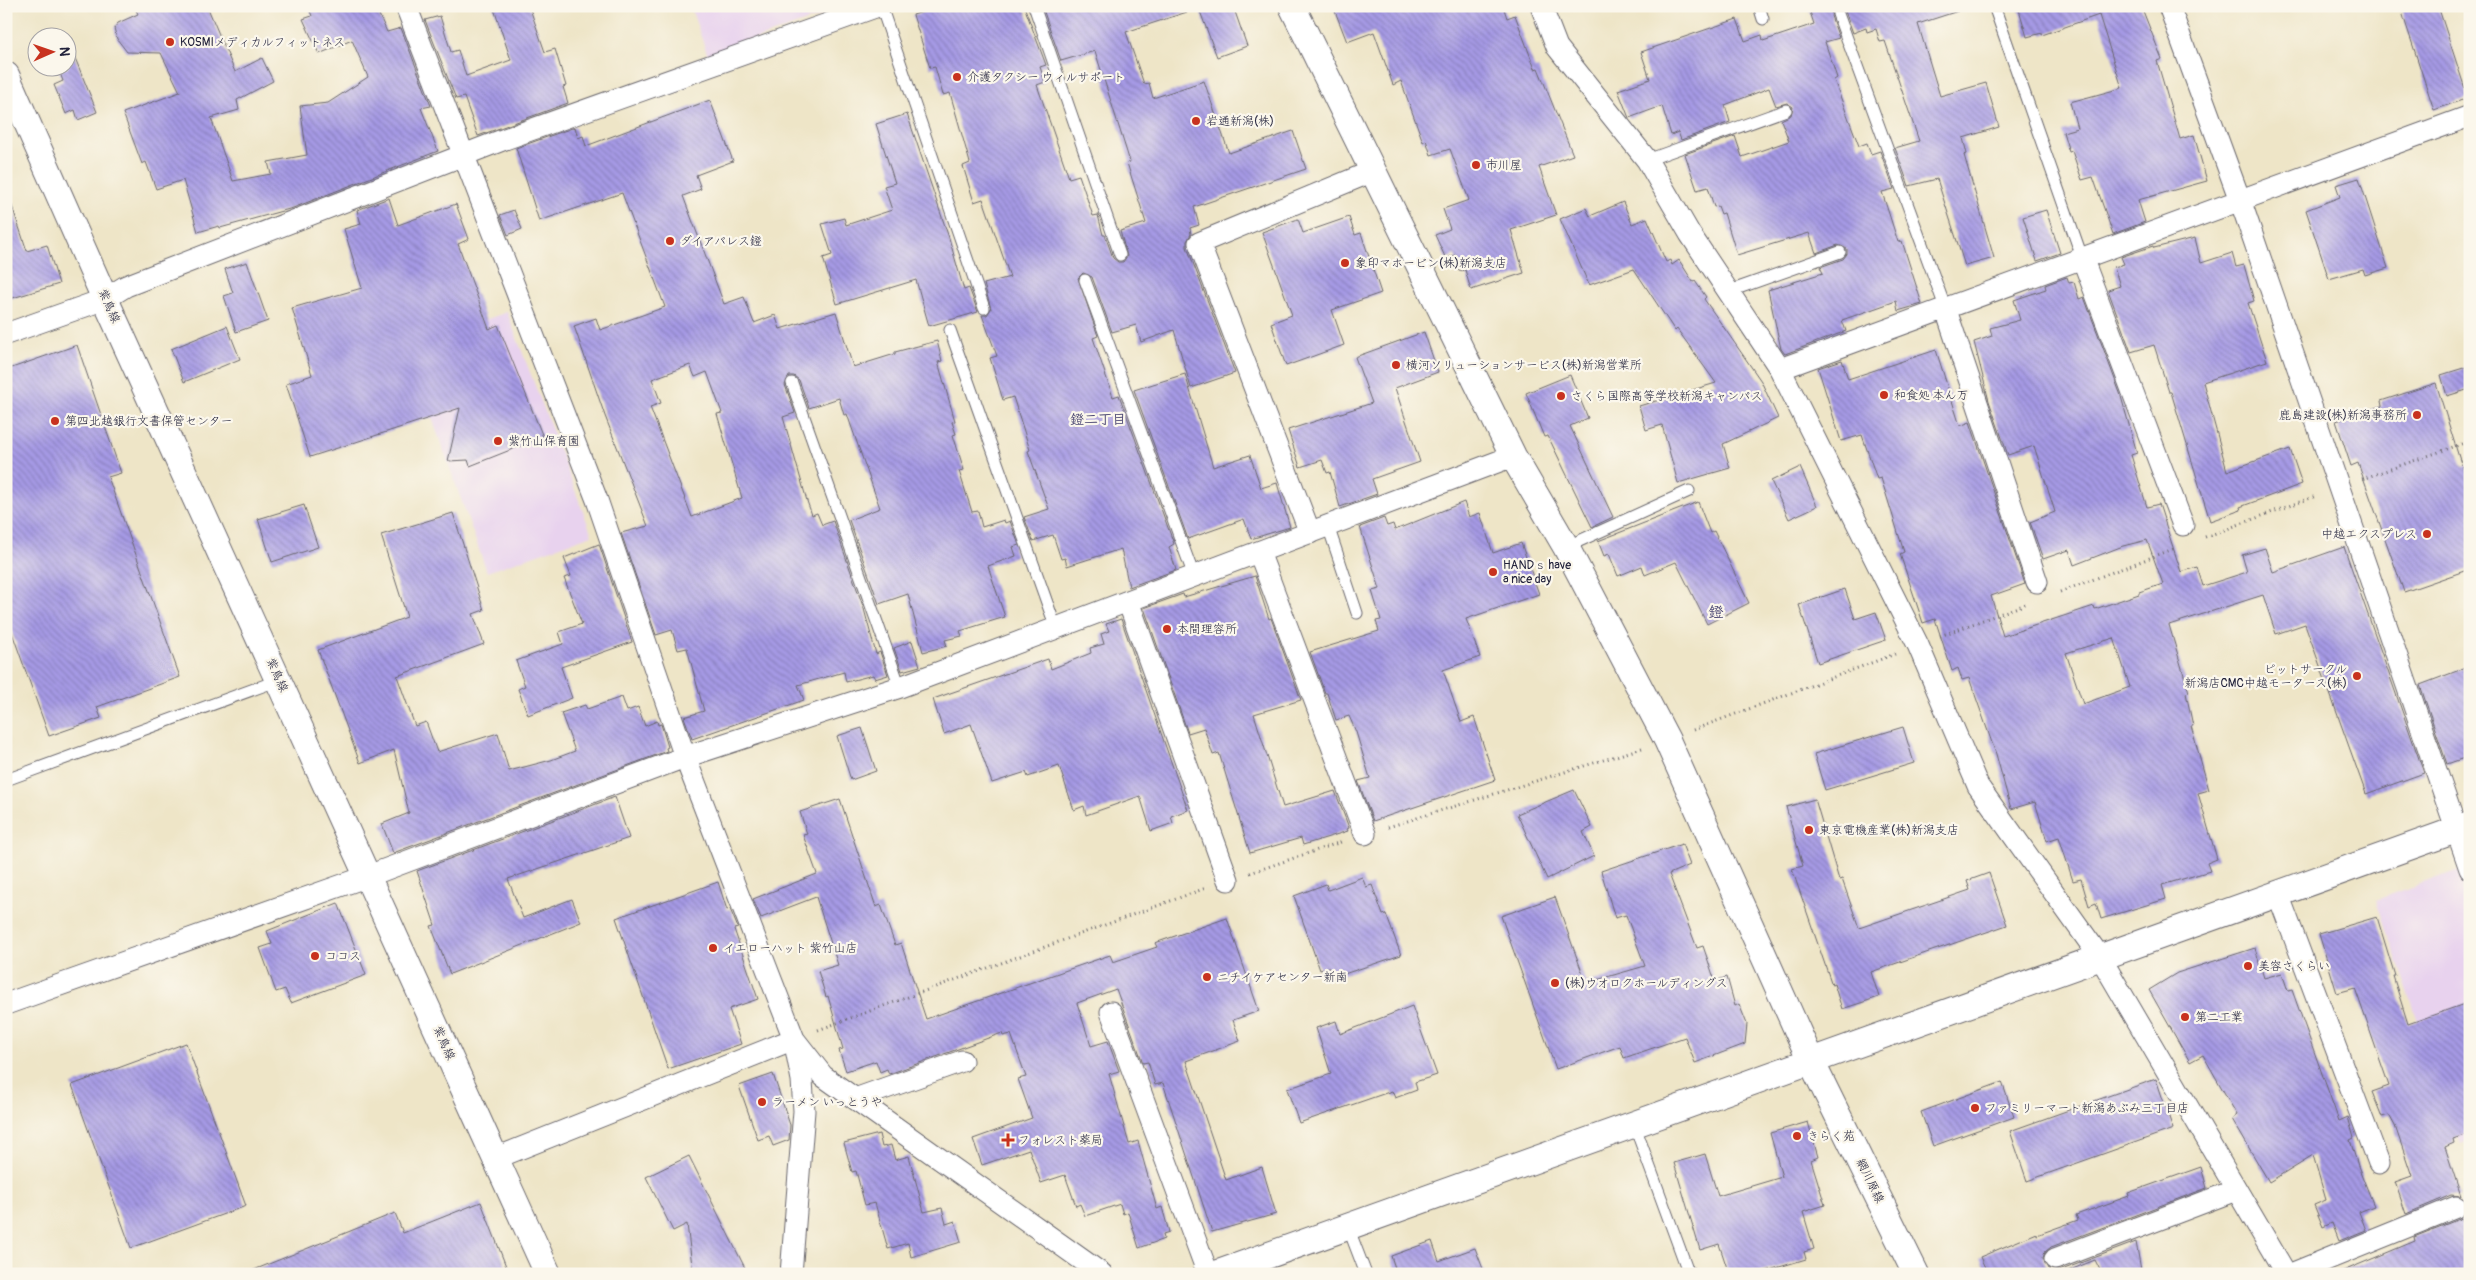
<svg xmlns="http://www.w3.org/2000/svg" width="2476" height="1280" viewBox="0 0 2476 1280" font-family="Pangolin,'Klee One',sans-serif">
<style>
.built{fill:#e8d2ee}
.building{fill:url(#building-back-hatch);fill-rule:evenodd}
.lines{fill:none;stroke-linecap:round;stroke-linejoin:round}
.service-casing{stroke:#69666c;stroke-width:13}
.minor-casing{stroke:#69666c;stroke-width:23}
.tertiary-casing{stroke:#69666c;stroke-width:28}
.path{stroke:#69666c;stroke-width:3;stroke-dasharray:1 4;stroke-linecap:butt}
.service{stroke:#fff;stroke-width:11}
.minor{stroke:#fff;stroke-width:21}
.tertiary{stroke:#fff;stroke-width:26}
.poi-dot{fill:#c8321e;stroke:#fbf7ec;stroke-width:2}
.labels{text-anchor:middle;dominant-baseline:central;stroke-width:4.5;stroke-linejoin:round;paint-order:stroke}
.poi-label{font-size:12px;fill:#22223b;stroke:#fbf7ec;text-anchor:start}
.street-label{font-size:12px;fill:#22223b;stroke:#fbf7ec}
.neighbourhood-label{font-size:14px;font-weight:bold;fill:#504c76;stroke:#fbf7ec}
.quarter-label{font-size:15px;font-weight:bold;fill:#504c76;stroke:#fbf7ec}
</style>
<defs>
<pattern id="building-back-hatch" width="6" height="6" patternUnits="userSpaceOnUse" patternTransform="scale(1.25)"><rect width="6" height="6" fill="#a69ae5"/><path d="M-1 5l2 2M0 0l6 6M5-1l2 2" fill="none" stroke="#877dbb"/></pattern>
</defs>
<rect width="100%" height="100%" fill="#fbf7ec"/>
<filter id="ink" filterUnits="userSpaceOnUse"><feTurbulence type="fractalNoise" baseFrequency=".02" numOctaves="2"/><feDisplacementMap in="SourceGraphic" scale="10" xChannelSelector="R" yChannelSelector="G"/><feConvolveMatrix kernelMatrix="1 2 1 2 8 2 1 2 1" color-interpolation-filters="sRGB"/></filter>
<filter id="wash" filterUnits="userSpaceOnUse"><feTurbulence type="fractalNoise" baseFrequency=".0096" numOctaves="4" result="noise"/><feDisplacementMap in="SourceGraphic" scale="20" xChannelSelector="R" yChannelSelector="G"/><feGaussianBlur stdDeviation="1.12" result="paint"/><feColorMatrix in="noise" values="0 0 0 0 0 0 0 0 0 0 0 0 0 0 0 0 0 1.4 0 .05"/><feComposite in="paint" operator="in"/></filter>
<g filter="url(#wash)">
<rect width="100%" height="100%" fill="#eee5c7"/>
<path class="built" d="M690 6H849L708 56Z
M507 312 592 535 487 572 407 348Z
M2470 866V1141L2461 1145 2376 900Z"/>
<g id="blocks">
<path class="building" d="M134 6H207L235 72 262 58 273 81 237 100 239 110 211 118 233 181 271 174 268 162 307 155 300 106 328 103 368 77 352 40 319 54 303 19 312 16 308 6H375L387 32 401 28 431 106 421 108 438 151 293 208 220 228 219 226 198 232 183 180 156 189 146 162 142 164 123 113 180 92 161 53 127 52 117 39 114 28 118 23 138 14Z
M493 6H529L545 52 555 49 566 86 563 87 568 103 478 136 464 97 456 99 425 20 440 16 451 52 458 50 466 76 511 60Z
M942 6H1024L1046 65 1040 67 1045 82 1037 85 1069 178 1079 175 1093 216 1098 215 1103 235H1105L1113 258 1118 262H1123L1127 256 1120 231 1146 223 1127 163 1130 162 1095 51 1061 61 1043 9 1054 6H1190V11L1126 32 1144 84 1149 83 1153 98 1204 81 1229 153 1293 131 1306 169 1194 207 1199 225 1190 228 1191 234 1187 241V247L1235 373 1191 388 1174 330 1141 342 1136 325 1112 332 1092 277 1083 273 1078 278 1098 336 1093 338 1113 397 1119 395 1174 544 1169 547 1176 570 1129 587 1121 549 1067 566 1065 558 1061 559 1053 535 1033 541 1024 517 1049 509 1028 451 1030 450 1013 397 1003 400 990 358 997 356 982 315H987L991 309 984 284 1010 277 983 199 974 202 963 166 970 163 950 93 943 95 935 67 930 68 913 15Z
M1198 6H1233L1247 46 1217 57Z
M1333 6H1503L1507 18 1515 15 1535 69 1538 68 1573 155 1539 167 1556 215 1511 230 1524 273 1471 290 1465 270 1459 271 1455 255 1446 259 1435 235 1450 229 1443 209 1469 200 1450 149 1431 155 1426 140 1423 142 1401 81 1393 85 1374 32 1347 42Z
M1808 6H1957L1958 11 1918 24 1940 96 1986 83 1999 127 1963 138 1967 154 1964 155 1994 258 1965 266 1937 179 1909 186 1895 148 1919 141 1885 41 1880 42 1876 29 1867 32 1866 28 1853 33 1845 11 1840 7H1835L1831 16 1839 38 1825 42 1837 78 1834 80 1859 146 1867 143 1871 154 1880 151 1894 189 1882 192 1898 242 1902 241 1922 304 1898 311 1896 301 1842 320 1846 331 1785 354 1781 349 1768 290 1823 273 1820 267 1843 259 1847 254V249L1838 245 1816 253 1809 233 1737 255 1724 213 1721 214 1718 206 1714 207 1708 187 1697 190 1685 154 1735 136 1742 157 1789 141 1781 120 1791 115 1793 107 1787 103 1776 106 1769 88 1725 105 1730 122 1681 140 1678 132 1671 135 1662 106 1629 118 1618 90 1650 79 1641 52 1737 19 1745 41 1762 35 1763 41 1814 24Z
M2018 6H2141L2162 59 2157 61 2180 139 2194 135 2207 181 2138 200 2145 222 2113 234 2093 177 2082 180 2072 151 2069 152 2063 132 2077 128 2070 102 2122 88 2099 15 2042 35V33L2027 37Z
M2400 6H2438L2468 98 2434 110Z
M73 53 97 112 78 120 75 110 66 114 54 85 63 81 58 68H68V55Z
M710 100 733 161 696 175 701 189 683 196 724 304 744 297 754 323 775 315 780 329 836 312 853 367 895 354V352L937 341 942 361 938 362 955 421 952 422 956 434 953 435 964 470 959 471 972 512 978 511 982 527 1004 520 1005 523 1010 521 1019 545 1013 547 1016 556 988 566 1005 617 960 631 962 636 945 640 947 646 923 652 908 594 879 604 849 520 880 508 847 414 844 415 839 398 809 408 799 380 794 376H789L785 385 795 413 783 417 807 501 812 515 817 513 822 525 833 521 864 609 876 654 880 652 888 675 875 679 873 675 846 682 844 672 798 685 804 700 692 739 684 717 704 711 687 648 678 650 672 630 656 635 621 533 648 526 605 416 574 326 596 318 600 330 665 307 622 193 539 221 516 148 575 127 578 138 583 136 586 146ZM690 365 695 377 707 372 722 413 717 414 742 498 692 517 650 407 661 403 652 379Z
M907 114 949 238 964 290 969 288 978 312 929 326 916 280 837 304 823 258 832 255 822 224 844 218 846 225 892 210 884 186 895 183 876 124Z
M2359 178 2388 268 2365 275 2363 269 2329 279 2306 210 2340 197 2336 185Z
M389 198 398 225 456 204 469 239 458 244 489 329 498 325 543 437 470 466 468 460 448 461 460 408 310 457 286 384 312 375 292 308 362 288 344 229 361 224 357 210Z
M6 200H10L27 251 47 245 59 284 6 300Z
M1623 202 1632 224 1647 218 1666 262 1670 260 1672 265 1679 260 1693 282 1695 281 1706 297 1704 299 1761 381 1778 418 1723 444 1730 468 1678 483 1662 425 1646 430 1639 406 1716 383 1677 329 1675 331 1634 269 1589 285 1560 219 1586 208 1590 216Z
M514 210 522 229 508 235 500 215Z
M2046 210 2060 253 2037 261 2023 217Z
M1349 217 1355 235 1361 233 1381 293 1332 310 1344 345 1286 366 1271 323 1292 315 1262 232 1298 219 1303 233Z
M2195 238 2201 263 2232 253 2236 267 2244 265 2254 301 2248 303 2267 361 2203 382 2227 471 2290 449 2302 484 2240 507 2241 510 2210 521 2171 392H2169L2154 345 2131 352 2108 290 2120 286 2114 267 2124 264 2121 257 2153 246 2154 248Z
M247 262 268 321 236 332 224 296 233 293 225 269Z
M2067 277 2069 283 2074 282 2079 299 2084 297 2120 393 2137 453 2131 455 2147 507 2159 504 2181 572 2197 567 2203 586 2247 572 2242 555 2265 548 2273 572 2344 547 2424 773 2366 794 2305 624 2276 634 2263 595 2169 625 2189 692 2186 693 2193 726H2191L2209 790 2198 793 2217 859 2207 863 2210 871 2162 885 2166 899 2101 919 2096 903 2089 906 2081 879 2073 881 2059 837 2047 841 2035 802 2011 809 1996 754 1969 678 1962 680 1958 668 1952 671 1935 619 1923 623 1900 554 1904 552 1881 478 1877 479 1862 435 1841 441 1818 368 1842 360 1848 379 1936 350 1960 426 1970 422 2025 584 1991 596 2003 636 2094 606 2095 609 2139 594V592L2163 584 2147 540 2123 546 2074 565 2069 550 2043 559 2030 522 2055 512 2034 446 2008 455 1989 401 1974 342 1992 336 1990 328 2020 320 2014 300 2046 289 2045 285ZM2114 638 2130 687 2083 704 2066 653Z
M227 326 240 359 184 382 171 349Z
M1424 332 1438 372 1395 388 1420 462 1372 479 1377 494 1340 507 1330 472 1327 473 1322 460 1300 467 1288 430 1372 403 1355 357Z
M77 345 121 473 108 477 180 677 97 707 101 718 49 736 6 616V370Z
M2470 366V389L2447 396 2441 375Z
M1185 374 1213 467 1250 455 1261 488 1277 483 1290 527 1251 539 1244 519 1188 539 1134 390Z
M1570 375 1588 418 1570 426 1613 517 1592 527 1548 436 1544 437 1526 393Z
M2436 383 2462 467 2470 465V569L2404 592 2358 463 2351 466 2336 421 2382 406 2381 401Z
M1800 467 1817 506 1789 519 1771 481Z
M1464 502 1469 517 1480 513 1493 553 1521 543 1539 594 1466 619 1480 657 1443 670 1461 722 1474 717 1495 780 1373 821 1358 781 1370 778 1356 732 1349 716 1336 720 1327 693H1325L1310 652 1379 631 1376 621 1381 620 1372 591 1380 589 1360 527 1384 518 1387 526 1393 524 1395 530Z
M1698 502 1710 533 1714 531 1749 603 1707 624 1676 562 1645 575 1642 566 1618 576 1609 554 1604 556 1598 541Z
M304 505 318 547 272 562 258 519Z
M453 513 484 610 473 614 484 644 397 676 415 726 426 722 437 752 498 733 509 771 551 760 575 751 561 713 585 705 587 709 622 697 627 711 638 707 645 726 657 721 658 725 661 724 668 747 666 748 667 751 393 853 382 824 409 813 394 750 360 763 318 650 407 617 381 535Z
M599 544 632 642 561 667 572 698 528 715 518 689 525 686 516 661 563 644 559 632 582 624 564 578 571 576 564 558Z
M1255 576 1269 619 1271 618 1301 700 1254 714 1283 807 1335 791 1349 828 1347 829 1348 831 1303 845 1301 838 1250 853 1219 753 1213 755 1204 728 1188 733 1144 608 1183 594 1184 597Z
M1845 589 1855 619 1876 612 1886 640 1818 663 1799 605Z
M1121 619 1188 810 1171 816 1173 823 1151 831 1140 796 1086 815 1084 806 1074 810 1059 766 1028 777 1026 772 992 783 971 724 944 734 933 699 1048 659 1051 669 1091 653 1090 648 1104 644 1101 634 1109 631 1106 624Z
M912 641 920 666 902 671 894 648Z
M2465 668 2470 681V756L2447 764 2420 685Z
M1903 727 1914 763 1825 790 1814 754Z
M862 728 876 771 851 780 837 736Z
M1574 790 1592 827 1583 832 1594 856 1547 879 1517 814Z
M615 797 629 838 508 879 523 918 572 899 581 922 450 974 431 926 435 925 417 871Z
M840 799 876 907 881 905 895 945 901 943 926 1019 1110 955 1113 962 1157 947 1155 943 1227 918 1259 1011 1233 1020 1240 1041 1186 1061 1226 1180 1262 1167 1276 1214 1212 1232 1163 1083 1155 1085 1148 1062 1143 1063 1116 989 1077 1003 1091 1046 1108 1041 1119 1071 1109 1074 1129 1144 1138 1141 1157 1209 1162 1207 1169 1232 1163 1234 1164 1239 1139 1248 1128 1212 1123 1214 1120 1204 1085 1216 1080 1204 1076 1206 1065 1175 1041 1183 1029 1149 982 1165 973 1139 1032 1118 1018 1079 1026 1077 1011 1034 1003 1036 1002 1033 889 1074 887 1069 880 1072 876 1061 846 1071 839 1050 843 1049 828 996 826 997 818 971 838 965 816 897 761 918 753 899 817 874 803 835 807 834 800 812Z
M1815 799 1839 880 1842 879 1859 928 1970 890 1967 881 1989 873 2007 925 1871 972 1879 997 1842 1009 1834 984 1832 985 1792 869 1803 866 1786 807Z
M1682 844 1690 865 1669 874 1697 948 1703 946 1715 981 1727 977 1735 1006 1739 1004 1747 1024 1745 1044 1695 1063 1685 1037 1624 1058 1620 1046 1556 1069 1501 916 1555 897 1586 983 1645 966 1626 915 1615 918 1601 871Z
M1362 877 1366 887 1372 885 1383 915 1386 914 1401 955 1332 978 1328 967 1320 970 1294 896 1326 884 1328 890Z
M718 882 727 910 730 909 738 928 734 929 758 999 729 1009 741 1044 668 1069 616 918Z
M338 903 366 975 291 1003 285 989 276 992 260 948 272 944 267 931Z
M2377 917 2395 976H2393L2408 1024 2470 1002V1133L2453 1139 2454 1143 2445 1147 2461 1196 2451 1195 2406 1214 2395 1182 2412 1176 2395 1126 2389 1115 2382 1117 2372 1092 2389 1086 2355 988 2337 993 2319 934Z
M2255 948 2264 978 2282 973 2288 991 2292 990 2339 1121 2348 1117 2354 1138 2350 1140 2358 1166 2374 1206 2359 1212 2366 1230 2339 1241 2332 1223 2323 1227 2314 1205 2326 1200 2313 1155 2269 1182 2232 1119 2237 1115 2203 1055 2190 1062 2149 990 2177 973Z
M1412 1006 1437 1075 1415 1082 1417 1090 1395 1098 1392 1091 1299 1123 1287 1089 1331 1074 1316 1028 1336 1021 1340 1034Z
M186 1043 246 1206 131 1248 72 1085Z
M773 1074 790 1125 789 1140 773 1146 769 1136 758 1140 739 1086Z
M2156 1079 2173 1129 2027 1181 2010 1131Z
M2002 1082 2014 1117 1933 1146 1921 1112Z
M1808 1122 1818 1157 1811 1160 1825 1205 1803 1212 1814 1249 1804 1252 1806 1259 1756 1274H1729L1719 1244 1700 1250 1674 1163 1705 1154 1718 1196 1782 1177 1770 1133Z
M879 1134 882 1147 891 1145 895 1160 909 1156 924 1212 942 1208 946 1224 955 1221 961 1242 911 1257 908 1243 888 1249 875 1203 865 1205 856 1171 852 1172 844 1143Z
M689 1156 748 1274H693L687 1224 673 1231 646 1177Z
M2201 1167 2207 1188 2051 1247 2045 1252 2043 1258 2048 1269 2059 1271 2136 1242 2141 1270 2126 1274H2102L2095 1260 2060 1274H1988L1980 1257 2037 1233V1235L2078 1220 2076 1215 2129 1196 2128 1193Z
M481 1202 509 1274H244L395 1213 403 1233Z
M2462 1218 2470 1240V1274H2336L2415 1241 2414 1237Z
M1432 1241 1439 1261 1475 1248 1485 1274H1397L1391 1256Z"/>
</g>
</g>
<g filter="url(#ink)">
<use href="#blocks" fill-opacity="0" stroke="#69666c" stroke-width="1"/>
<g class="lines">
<defs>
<path id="service" d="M881 6 984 308
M1034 6 1120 255
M1759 6 1763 19
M1994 6 2083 260
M1838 14 1945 307
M1647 160 1786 110
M1085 280 1194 576
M1727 292 1840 252
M950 330 1056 628
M792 383 900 687
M1328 526 1357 613
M1566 547 1689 491
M6 780 279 680
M1634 1124 1689 1274
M1348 1227 1366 1274"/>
<path id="minor" d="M406 6 597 500 685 757 794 1039 823 1076 1102 1274
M1541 6 1557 47 1647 160 1690 234 1780 369 1918 645 1978 786 2100 957 2286 1274
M2169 6 2245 214 2470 869
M2083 260 2183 525
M1945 307 2037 582
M6 334 105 299 126 286 505 139 878 6
M1780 369 2470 116
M1310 533 1199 243 1373 171
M1259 552 1365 834
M1128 601 1228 880
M2278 894 2379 1163
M6 1004 368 876 685 757 900 687 1513 456
M1111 1012 1208 1274
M855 1099 962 1061
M496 1158 794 1039 802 1080 804 1111 791 1274
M2055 1259 2236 1190
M2291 1274 2456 1207"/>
<path id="tertiary" d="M1292 6 1513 456 1566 547 1667 740 1811 1061 1916 1274
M6 75 105 299 548 1274
M1216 1274 2470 825"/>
</defs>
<use href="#service" class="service-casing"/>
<use href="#minor" class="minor-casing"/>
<use href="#tertiary" class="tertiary-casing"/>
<path class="path" d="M2362 479 2470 441
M2205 537 2316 496
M2060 592 2176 548
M1940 636 2026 604
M1693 730 1895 654
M1388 827 1642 748
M1250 873 1344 841
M818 1030 1206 888"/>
<use href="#service" class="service"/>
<use href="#minor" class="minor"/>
<use href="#tertiary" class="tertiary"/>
</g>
</g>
<g class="poi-dot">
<circle cx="170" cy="42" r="5"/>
<circle cx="957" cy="77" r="5"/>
<circle cx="1196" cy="121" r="5"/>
<circle cx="1476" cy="165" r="5"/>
<circle cx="670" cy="241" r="5"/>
<circle cx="1345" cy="263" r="5"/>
<circle cx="1396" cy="365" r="5"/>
<circle cx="1884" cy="395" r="5"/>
<circle cx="1561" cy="396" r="5"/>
<circle cx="2417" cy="415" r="5"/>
<circle cx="55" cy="421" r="5"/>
<circle cx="498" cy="441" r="5"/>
<circle cx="2427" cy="534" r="5"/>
<circle cx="1493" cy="572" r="5"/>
<circle cx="1167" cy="629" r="5"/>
<circle cx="2357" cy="676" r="5"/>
<circle cx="1809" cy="830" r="5"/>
<circle cx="713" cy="948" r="5"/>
<circle cx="315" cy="956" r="5"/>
<circle cx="2248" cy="966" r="5"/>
<circle cx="1207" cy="977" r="5"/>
<circle cx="1555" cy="983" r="5"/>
<circle cx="2185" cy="1017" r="5"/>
<circle cx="762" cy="1102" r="5"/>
<circle cx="1975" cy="1108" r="5"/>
<circle cx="1797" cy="1136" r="5"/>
<path d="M1005.5 1132.5h5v5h5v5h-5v5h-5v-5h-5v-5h5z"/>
</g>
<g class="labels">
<g class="poi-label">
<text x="180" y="42">KOSMIメディカルフィットネス</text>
<text x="967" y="77">介護タクシー ウィルサポート</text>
<text x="1206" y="121">岩通新潟(株)</text>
<text x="1486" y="165">市川屋</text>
<text x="680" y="241">ダイアパレス鐙</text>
<text x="1355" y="263">象印マホービン(株)新潟支店</text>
<text x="1406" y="365">横河ソリューションサービス(株)新潟営業所</text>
<text x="1894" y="395">和食処 本ん万</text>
<text x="1571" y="396">さくら国際高等学校新潟キャンパス</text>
<text x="2407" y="415" text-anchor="end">鹿島建設(株)新潟事務所</text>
<text x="65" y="421">第四北越銀行文書保管センター</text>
<text x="508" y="441">紫竹山保育園</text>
<text x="2417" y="534" text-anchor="end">中越エクスプレス</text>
<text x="1503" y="565">HANDｓ have<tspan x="1503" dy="14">a nice day</tspan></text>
<text x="1177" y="629">本間理容所</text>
<text x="2347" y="669" text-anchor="end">ピットサークル<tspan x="2347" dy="14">新潟店CMC中越モータース(株)</tspan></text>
<text x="1819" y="830">東京電機産業(株)新潟支店</text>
<text x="723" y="948">イエローハット 紫竹山店</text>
<text x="325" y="956">ココス</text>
<text x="2258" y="966">美容さくらい</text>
<text x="1217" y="977">ニチイケアセンター新南</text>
<text x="1565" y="983">(株)ウオロクホールディングス</text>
<text x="2195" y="1017">第二工業</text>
<text x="772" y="1102">ラーメン いっとうや</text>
<text x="1985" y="1108">ファミリーマート新潟あぶみ三丁目店</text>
<text x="1807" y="1136">きらく苑</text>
<text x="1018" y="1140">フォレスト薬局</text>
</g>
<g class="street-label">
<text transform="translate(109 306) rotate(66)">紫鳥線</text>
<text transform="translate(277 675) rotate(66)">紫鳥線</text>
<text transform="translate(444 1043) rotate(66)">紫鳥線</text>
<text transform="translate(1870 1181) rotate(64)">網川原線</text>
</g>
<g class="neighbourhood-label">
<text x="1098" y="419">鐙二丁目</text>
</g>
<g class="quarter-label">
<text x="1716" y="612">鐙</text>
</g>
</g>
<rect width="2476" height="1280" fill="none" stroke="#fbf7ec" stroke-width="25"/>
<g transform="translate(52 52) rotate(88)"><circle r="24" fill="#fbf7ec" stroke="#a4a2a5"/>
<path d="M0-4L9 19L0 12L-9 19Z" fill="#c8321e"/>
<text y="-8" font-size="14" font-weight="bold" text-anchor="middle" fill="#22223b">N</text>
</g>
</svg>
